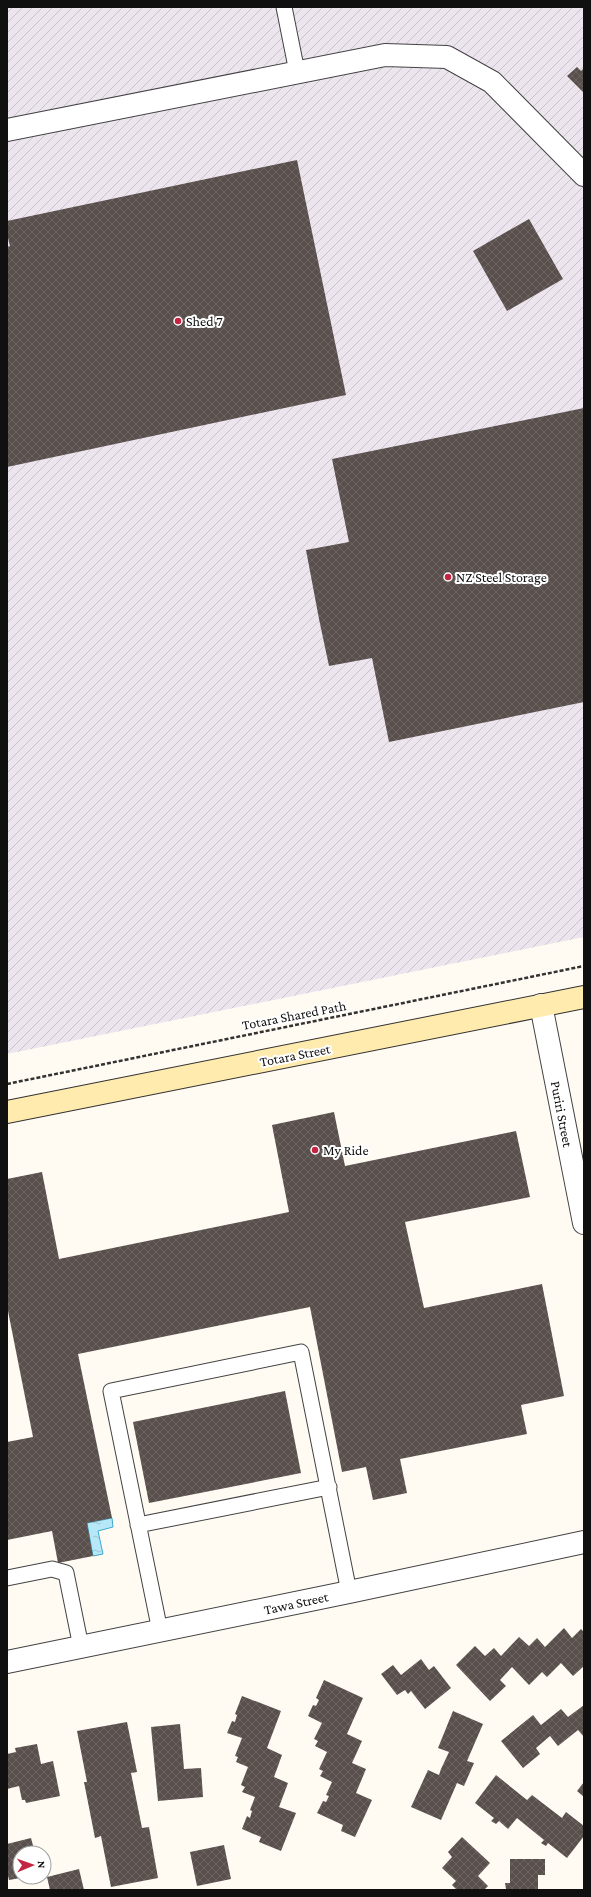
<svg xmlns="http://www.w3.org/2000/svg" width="591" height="1897" viewBox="0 0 591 1897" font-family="'Crimson Pro',serif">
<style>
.industrial{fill:url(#industrial-furrows)}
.water{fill:url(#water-ripples);stroke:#3ca9d0}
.building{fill:url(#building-cross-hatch)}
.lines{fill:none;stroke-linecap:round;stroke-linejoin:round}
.service-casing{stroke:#434343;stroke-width:17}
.minor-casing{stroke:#434343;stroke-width:24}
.secondary-casing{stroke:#323232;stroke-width:24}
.path{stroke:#323232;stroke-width:2.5;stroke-dasharray:4 2;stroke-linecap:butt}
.service{stroke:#fff;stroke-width:15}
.minor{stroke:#fff;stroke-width:22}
.secondary{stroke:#ffebae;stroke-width:22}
.poi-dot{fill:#c42441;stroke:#fff;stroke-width:1.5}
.labels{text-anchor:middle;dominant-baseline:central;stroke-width:4;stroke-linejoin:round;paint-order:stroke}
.poi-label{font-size:14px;fill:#101010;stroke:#fff;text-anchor:start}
.street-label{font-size:14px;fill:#101010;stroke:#fff}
</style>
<defs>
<pattern id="industrial-furrows" width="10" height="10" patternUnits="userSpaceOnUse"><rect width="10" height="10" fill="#ece5ee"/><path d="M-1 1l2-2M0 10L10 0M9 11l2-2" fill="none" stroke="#c9c3cb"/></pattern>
<pattern id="water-ripples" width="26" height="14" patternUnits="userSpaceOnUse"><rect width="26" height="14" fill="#b7e8f7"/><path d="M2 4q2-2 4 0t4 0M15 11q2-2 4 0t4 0" fill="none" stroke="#9cc6d3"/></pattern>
<pattern id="building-cross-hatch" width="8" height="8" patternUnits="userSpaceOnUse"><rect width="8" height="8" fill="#594f4c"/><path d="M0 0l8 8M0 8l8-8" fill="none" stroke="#6c6461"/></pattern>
</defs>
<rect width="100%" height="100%" fill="#fffbf3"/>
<path class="industrial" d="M7 7H584V937L7 1054Z"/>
<path class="water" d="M112 1518 113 1527 98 1531 103 1554 93 1556 87 1523Z"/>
<path class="building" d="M577 67 581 71 584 68V93L567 76Z
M297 160 346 395 7 467V247L10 246 7 234V221Z
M529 219 563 279 507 311 473 251Z
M584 408V702L389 742 372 658 329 666 319 619 306 550 349 542 332 459Z
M334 1112 345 1166 516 1131 530 1197 405 1222 424 1308 542 1284 564 1396 521 1405 527 1434 400 1459 407 1493 373 1500 366 1467 342 1472 310 1307 78 1354 112 1518 87 1523 93 1556 58 1563 52 1531 7 1540V1442L33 1437 7 1306V1179L42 1172 59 1259 289 1212 272 1125Z
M285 1391 301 1473 149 1503 133 1422Z
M564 1628 572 1638 581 1629 584 1632V1666L573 1676 561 1663 547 1677 542 1672 529 1685 512 1667 500 1680 506 1686 490 1701 456 1665 475 1646 485 1656 494 1648 501 1656 519 1637 529 1646 537 1638 545 1647Z
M421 1659 429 1670 434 1666 451 1688 425 1709 411 1691 408 1694 405 1690 397 1695 381 1674 393 1665 401 1675Z
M324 1680 363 1698 347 1734 362 1741 352 1763 366 1769 356 1793 372 1800 355 1837 341 1831 343 1825 317 1813 323 1801 326 1802 329 1796 326 1795 332 1782 320 1776 323 1771 319 1769 327 1752 315 1746 318 1741 314 1739 322 1723 308 1716 313 1705 316 1706 319 1700 316 1698Z
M242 1696 281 1711 267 1748 282 1755 274 1777 288 1783 279 1807 296 1813 281 1851 259 1842 261 1837 242 1829 247 1816 250 1818 252 1811 250 1810 255 1797 242 1792 245 1787 241 1785 248 1767 236 1762 238 1757 235 1756 242 1738 227 1733 232 1721 235 1722 237 1715 235 1714Z
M584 1705V1737L578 1730 558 1746 550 1736 536 1748 540 1754 523 1768 501 1741 533 1715 541 1725 561 1709 568 1717Z
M453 1711 483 1724 467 1761 474 1763 464 1786 457 1783 441 1820 411 1807 428 1770 439 1775 441 1769 449 1752 438 1748Z
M127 1722 137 1772 131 1773 142 1828 149 1827 158 1878 111 1887 101 1836 95 1838 84 1782H87L77 1731Z
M180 1724 184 1769 201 1768 203 1797 158 1801 151 1727Z
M37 1744 41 1764 53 1761 60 1796 26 1803 25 1800H22L19 1786 7 1789V1754L16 1752 15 1748Z
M496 1775 527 1800 532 1795 562 1818 566 1812 584 1826V1836L567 1858 548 1843 546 1846 541 1843 544 1840 517 1818 508 1829 499 1821 496 1824 491 1821 494 1818 475 1803Z
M584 1782V1797L577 1791Z
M462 1837 490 1863 478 1876 488 1886 484 1890H457L452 1885 456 1881 442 1868 452 1857 448 1852Z
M31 1838 35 1853H20V1878L9 1880 7 1871V1844Z
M224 1845 231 1879 197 1886 190 1852Z
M510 1859H545V1875H538V1890L506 1889 505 1883H510Z
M79 1869 84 1890H50L47 1877Z"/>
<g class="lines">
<defs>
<path id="service" d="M284 7 297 72
M138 1525 329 1487
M7 1578 52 1569 66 1573 81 1647
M160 1631 111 1391 301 1352 349 1592"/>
<path id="minor" d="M7 130 385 55 447 57 492 82 584 175
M541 1005 584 1223
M7 1662 349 1592 584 1542"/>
<path id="secondary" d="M7 1112 584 997"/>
</defs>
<use href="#service" class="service-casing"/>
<use href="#minor" class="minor-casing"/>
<use href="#secondary" class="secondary-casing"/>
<path class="path" d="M7 1084 584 966"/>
<use href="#service" class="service"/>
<use href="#minor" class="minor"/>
<use href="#secondary" class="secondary"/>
</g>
<g class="poi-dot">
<circle cx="178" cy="321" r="4"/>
<circle cx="448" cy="577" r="4"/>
<circle cx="315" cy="1150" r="4"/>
</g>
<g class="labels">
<g class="poi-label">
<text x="186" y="321">Shed 7</text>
<text x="456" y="577">NZ Steel Storage</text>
<text x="323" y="1150">My Ride</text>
</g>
<g class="street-label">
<text transform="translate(294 1015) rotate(-11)">Totara Shared Path</text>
<text transform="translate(295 1055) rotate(-11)">Totara Street</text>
<text transform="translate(562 1114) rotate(79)">Puriri Street</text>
<text transform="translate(296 1603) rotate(-12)">Tawa Street</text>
</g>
</g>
<rect width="591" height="1897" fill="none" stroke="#101010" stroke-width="16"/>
<g transform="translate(32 1865) rotate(88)"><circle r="19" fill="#ffffff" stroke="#9f9f9f"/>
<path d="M0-3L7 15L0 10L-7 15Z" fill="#c42441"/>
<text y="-6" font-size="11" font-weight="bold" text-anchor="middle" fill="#101010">N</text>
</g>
</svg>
